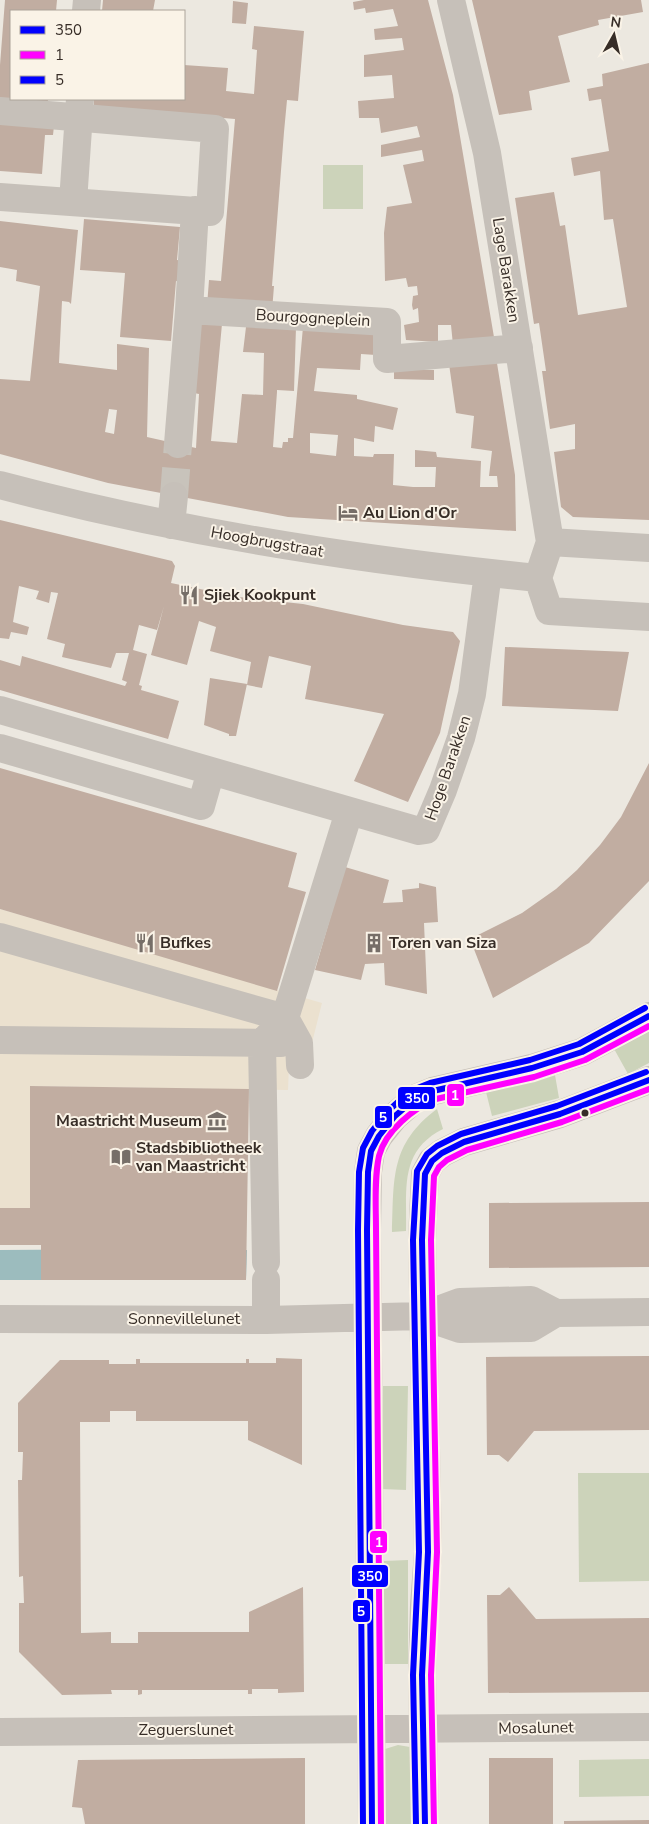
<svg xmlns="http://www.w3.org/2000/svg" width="649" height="1824" viewBox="0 0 649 1824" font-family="'Nunito Sans',sans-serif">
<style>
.green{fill:#ccd3ba}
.plaza{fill:#ebe1cf}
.water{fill:#9cbcbe}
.building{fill:#c1ada1;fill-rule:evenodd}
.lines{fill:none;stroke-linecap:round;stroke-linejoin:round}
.minor-tunnel{stroke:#c8c3bb;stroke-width:28;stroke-dasharray:28 14;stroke-linecap:butt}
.minor{stroke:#c6c0b9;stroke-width:28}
.bus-1-casing{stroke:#faf3e7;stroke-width:10}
.bus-2-casing{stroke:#faf3e7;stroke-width:10}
.bus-3-casing{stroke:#faf3e7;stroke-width:10}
.bus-1{stroke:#00f;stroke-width:6}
.bus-2{stroke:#f0f;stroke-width:6}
.bus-3{stroke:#00f;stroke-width:6}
.bus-dot{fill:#372d27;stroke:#faf3e7;stroke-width:2}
.labels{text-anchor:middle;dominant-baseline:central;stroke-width:4;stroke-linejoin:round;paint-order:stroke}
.street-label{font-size:16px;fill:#372d27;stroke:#faf3e7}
.poi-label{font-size:16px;font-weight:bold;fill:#372d27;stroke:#faf3e7;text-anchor:start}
.line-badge{stroke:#faf3e7;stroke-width:2}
.badge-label{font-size:14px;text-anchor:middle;font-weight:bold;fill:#fff}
</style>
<rect width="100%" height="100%" fill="#ece8e0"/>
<path class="green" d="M323 165H363V209H323Z
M649 1027V1063L628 1074 613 1047Z
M555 1075 559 1098 492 1116 486 1092Z
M437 1109 443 1129C399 1151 407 1189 406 1231L392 1232C394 1178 390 1144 437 1109Z
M383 1386H408L406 1490 382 1489Z
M578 1473H649V1581L579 1582Z
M408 1560V1664H383L384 1561Z
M398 1745 410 1747 411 1824H385V1749Z
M649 1759V1796L579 1797V1760Z"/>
<path class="plaza" d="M0 909 322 1003 312 1043 289 1066 288 1090 31 1086 30 1208H0Z"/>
<path class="water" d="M150 1249 247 1250 246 1280H0V1250Z"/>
<path class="building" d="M5 0H57L56 11H11V99H48L46 126H54L53 135H45L42 174 0 171V65Z
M103 0H155L153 11H102Z
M364 0H428L453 95 495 343 453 345 451 325H438V342L406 340 404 325 419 322 418 308 413 310 412 305 413 296 418 295 417 286 408 287 406 278 385 281 384 233 387 207 412 203 403 165 424 161 422 150 381 157V145L420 137 417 126 381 133 379 118H359L358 101 394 98 392 75 364 77V55L404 50 402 38 375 40 374 29 398 26 393 9 366 13 365 8 354 10 353 2Z
M472 0H641L643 12 598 20 599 25 558 36 570 82 529 91 532 110 499 115Z
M233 1 248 3 246 24 232 23Z
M254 26 304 31 298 101 287 100 284 132 272 286H274L272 311 207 306 209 280 221 281 235 119 94 107V99H184V65L228 68 226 91 254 94 257 50 252 49Z
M649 63V520L573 517 561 507 554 452 575 449V424L550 429 542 371H546L539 323 534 324 515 198 554 192 560 226 565 225 578 315 627 307 613 219 604 220 600 171 574 176 571 158 609 151 601 99 589 101 587 89 603 86 602 74Z
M84 219 180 227 177 260 184 261 182 282 176 281 171 341 120 337 125 273 80 270Z
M0 221 78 230 71 304 69 302 62 301 59 363 117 370V344L149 348 147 437 196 448 199 394 189 392 196 322 222 324 211 441 237 443 242 394 263 395 264 353 243 352 246 327H296L294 391 277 390V392L273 447 282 448 283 442H288V438H293L303 327 379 328 376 355 361 354 360 370 317 368 314 391 357 395V399L398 408 393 430 375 426 374 442 354 438V456L373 457 374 454H394L393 485 413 487H435L436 467H415V450L436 452 437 457 481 461 480 487H498L497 476H489L492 451 471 448 474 416 456 413 449 364 496 357 515 475 516 531 288 517 108 483 0 454V379L30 381 40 286 16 281 17 270 0 267ZM109 409 117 410 114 434 105 432ZM310 433 338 435 336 456 310 453Z
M394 369 434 370V380L394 379Z
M0 520 172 561 175 566 171 583 239 597 303 604 403 625 453 632 460 641 440 733 408 802 354 781 384 714 305 699 311 666 269 656 262 688 247 685 251 662 210 651 216 627 199 621 187 665 151 655 164 606 157 630 139 625 133 650 147 654 139 685 142 686 141 690 179 701 168 739 0 690V660L20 666 22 656 125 686 127 682 122 680 129 653H116L111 668 62 657 65 644 47 639 58 593 51 592 49 603 36 599 39 591 19 586 13 622 29 627 27 635 11 632 9 639 0 638Z
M505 647 629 652 618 711 502 706Z
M210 678 247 684 236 736H229V734L204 725Z
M649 763V881L589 943 493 998 470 939 522 913 556 889 577 870 600 845 621 817Z
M0 768 297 853 288 887 306 892 277 991 0 909Z
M345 867 389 880 383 903 403 902 402 890 419 888V883L436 887 438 922 424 923 427 994 385 985 384 963 365 964 361 980 315 970Z
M30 1086 249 1089 246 1280H41V1245H0V1208H30Z
M649 1202V1267L489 1268V1203Z
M649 1356V1430L534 1431 508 1462 499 1455H487L486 1357Z
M276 1358 302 1359V1465L248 1440V1421H136V1411H110V1422H80L81 1633 111 1632V1643H138V1632H249V1612L303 1587 304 1692 278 1693V1689H252V1694H248V1690H142V1694L138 1695V1690H111L112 1694 62 1695 19 1652V1603H24L23 1576 19 1577 18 1480H22L23 1452H18V1403L60 1360H109V1364H136V1359H140V1363H246V1359H249V1363H276Z
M509 1587 536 1619 649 1618V1692L488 1693 487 1595H500Z
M305 1758V1824H85L82 1808 72 1807 78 1760Z
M489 1758H553V1824H489Z
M649 1820V1824H564V1821Z"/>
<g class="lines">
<path class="minor-tunnel" d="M174 496 178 444"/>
<path class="minor" d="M451 0 487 153 550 542 538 578
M86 11 87 0
M0 111 215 129 210 212 0 197
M73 202 80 99
M195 210 189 310 387 322V359L519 348
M178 444 189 310
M0 485C176 532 356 560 538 578
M171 525 174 496
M550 542 649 548
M538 578 549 611 649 617
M0 710 419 831 426 830 443 790 461 738 472 694 488 573
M0 748 201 806 211 771
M0 937 285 1018 299 1043 300 1065
M0 1040 281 1043
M266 1262 262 1043 285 1018 349 812
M422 1316 460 1329 531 1328 556 1313
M0 1319 266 1320 422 1316 460 1302 531 1300 556 1313 649 1312
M266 1320V1280
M0 1732 649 1727
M372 1824 367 1230 368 1172 371 1151 379 1136 395 1116 416 1098 433 1091 532 1068 582 1052 649 1016
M425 1824 422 1675 424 1605 428 1552 422 1240 425 1174 432 1161 442 1153 464 1142 560 1114 649 1080"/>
<defs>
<path id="bus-1" d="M372 1824 367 1230 368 1172 371 1151 379 1136 395 1116 416 1098 433 1091 532 1068 582 1052 649 1016
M425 1824 422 1675 428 1552 422 1240 425 1174 432 1161 442 1153 464 1142 560 1114 649 1080"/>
<path id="bus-2" d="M381 1824 376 1230C376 1206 374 1179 379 1156 385 1131 414 1108 436 1099L534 1077 585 1060 649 1026
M434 1824 431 1675 437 1552 431 1240 434 1176 439 1167 447 1160 467 1150 562 1122 649 1089"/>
<path id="bus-3" d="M363 1824 358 1230 359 1172 363 1148 372 1131 388 1111 410 1091 430 1083 530 1060 579 1044 645 1008
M416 1824 413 1675 419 1552 413 1240 417 1171 427 1154 437 1146 461 1134 557 1106 646 1072"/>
</defs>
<use href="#bus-1" class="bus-1-casing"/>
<use href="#bus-2" class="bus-2-casing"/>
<use href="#bus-3" class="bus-3-casing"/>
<use href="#bus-1" class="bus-1"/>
<use href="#bus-2" class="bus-2"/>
<use href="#bus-3" class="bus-3"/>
</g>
<defs>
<symbol id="hotel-bare" viewBox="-9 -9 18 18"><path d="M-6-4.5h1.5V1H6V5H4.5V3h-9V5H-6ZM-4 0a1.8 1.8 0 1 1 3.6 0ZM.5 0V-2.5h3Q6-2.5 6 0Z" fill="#766e68" stroke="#faf3e7" stroke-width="2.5" paint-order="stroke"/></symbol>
<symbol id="restaurant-bare" viewBox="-9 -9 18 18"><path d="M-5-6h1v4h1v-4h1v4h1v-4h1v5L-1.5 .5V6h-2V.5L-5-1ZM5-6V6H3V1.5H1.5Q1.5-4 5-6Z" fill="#766e68" stroke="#faf3e7" stroke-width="2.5" paint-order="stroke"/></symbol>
<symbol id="building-bare" viewBox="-9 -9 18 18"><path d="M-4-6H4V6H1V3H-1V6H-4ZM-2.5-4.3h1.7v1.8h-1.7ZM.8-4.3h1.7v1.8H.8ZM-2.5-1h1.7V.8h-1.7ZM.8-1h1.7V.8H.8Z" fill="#766e68" stroke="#faf3e7" stroke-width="2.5" paint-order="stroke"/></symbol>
<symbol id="museum-bare" viewBox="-9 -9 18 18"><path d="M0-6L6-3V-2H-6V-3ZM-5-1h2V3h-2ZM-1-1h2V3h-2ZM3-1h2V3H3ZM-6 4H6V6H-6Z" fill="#766e68" stroke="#faf3e7" stroke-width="2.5" paint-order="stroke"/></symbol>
<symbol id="library-bare" viewBox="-9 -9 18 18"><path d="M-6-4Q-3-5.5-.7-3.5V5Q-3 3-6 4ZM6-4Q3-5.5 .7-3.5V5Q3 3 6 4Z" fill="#766e68" stroke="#faf3e7" stroke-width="2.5" paint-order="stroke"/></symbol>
</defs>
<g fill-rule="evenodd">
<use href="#hotel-bare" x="334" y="499" width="28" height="28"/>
<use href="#restaurant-bare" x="175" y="581" width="28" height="28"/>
<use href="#restaurant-bare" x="131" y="929" width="28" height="28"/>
<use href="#building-bare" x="360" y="929" width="28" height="28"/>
<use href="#museum-bare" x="203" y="1107" width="28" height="28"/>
<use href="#library-bare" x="107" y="1143" width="28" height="28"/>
</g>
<circle class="bus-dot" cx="585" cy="1113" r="4.5"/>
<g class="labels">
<g class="street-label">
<text transform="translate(506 270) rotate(81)">Lage Barakken</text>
<text transform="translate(313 318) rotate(3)">Bourgogneplein</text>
<text transform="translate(267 542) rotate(10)">Hoogbrugstraat</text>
<text transform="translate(448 768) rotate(-71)">Hoge Barakken</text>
<text x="184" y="1319">Sonnevillelunet</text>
<text transform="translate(536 1728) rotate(-1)">Mosalunet</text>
<text x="186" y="1730">Zeguerslunet</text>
</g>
<g class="poi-label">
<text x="363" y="513">Au Lion d'Or</text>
<text x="204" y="595">Sjiek Kookpunt</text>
<text x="160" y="943">Bufkes</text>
<text x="389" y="943">Toren van Siza</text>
<text x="202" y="1121" text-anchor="end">Maastricht Museum</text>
<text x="136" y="1148">Stadsbibliotheek<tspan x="136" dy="18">van Maastricht</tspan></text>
</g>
</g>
<g class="line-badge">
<rect x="446" y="1083" width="19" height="24" rx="5" fill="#f0f"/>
<rect x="397" y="1086" width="39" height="24" rx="5" fill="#00f"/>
<rect x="374" y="1105" width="19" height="24" rx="5" fill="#00f"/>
<rect x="369" y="1530" width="19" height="24" rx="5" fill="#f0f"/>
<rect x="351" y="1564" width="38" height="24" rx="5" fill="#00f"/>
<rect x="352" y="1599" width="19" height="24" rx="5" fill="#00f"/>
</g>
<g class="badge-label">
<text x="455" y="1100">1</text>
<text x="417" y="1103">350</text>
<text x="383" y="1122">5</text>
<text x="379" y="1547">1</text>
<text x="370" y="1581">350</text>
<text x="361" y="1616">5</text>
</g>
<rect x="10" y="10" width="175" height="90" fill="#faf3e7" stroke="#aca49a"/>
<rect x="20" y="26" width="25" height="8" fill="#0000ff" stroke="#aca49a"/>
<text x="55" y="35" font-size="15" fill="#372d27">350</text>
<rect x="20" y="51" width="25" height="8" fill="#ff00ff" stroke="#aca49a"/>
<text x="55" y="60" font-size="15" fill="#372d27">1</text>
<rect x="20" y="76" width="25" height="8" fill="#0000ff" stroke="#aca49a"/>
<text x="55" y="85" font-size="15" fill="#372d27">5</text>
<g transform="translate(614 35) rotate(8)" stroke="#faf3e7" stroke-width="4" paint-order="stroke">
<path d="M0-4L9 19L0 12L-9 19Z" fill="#372d27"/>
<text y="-8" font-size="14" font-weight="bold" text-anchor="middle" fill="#372d27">N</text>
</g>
</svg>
